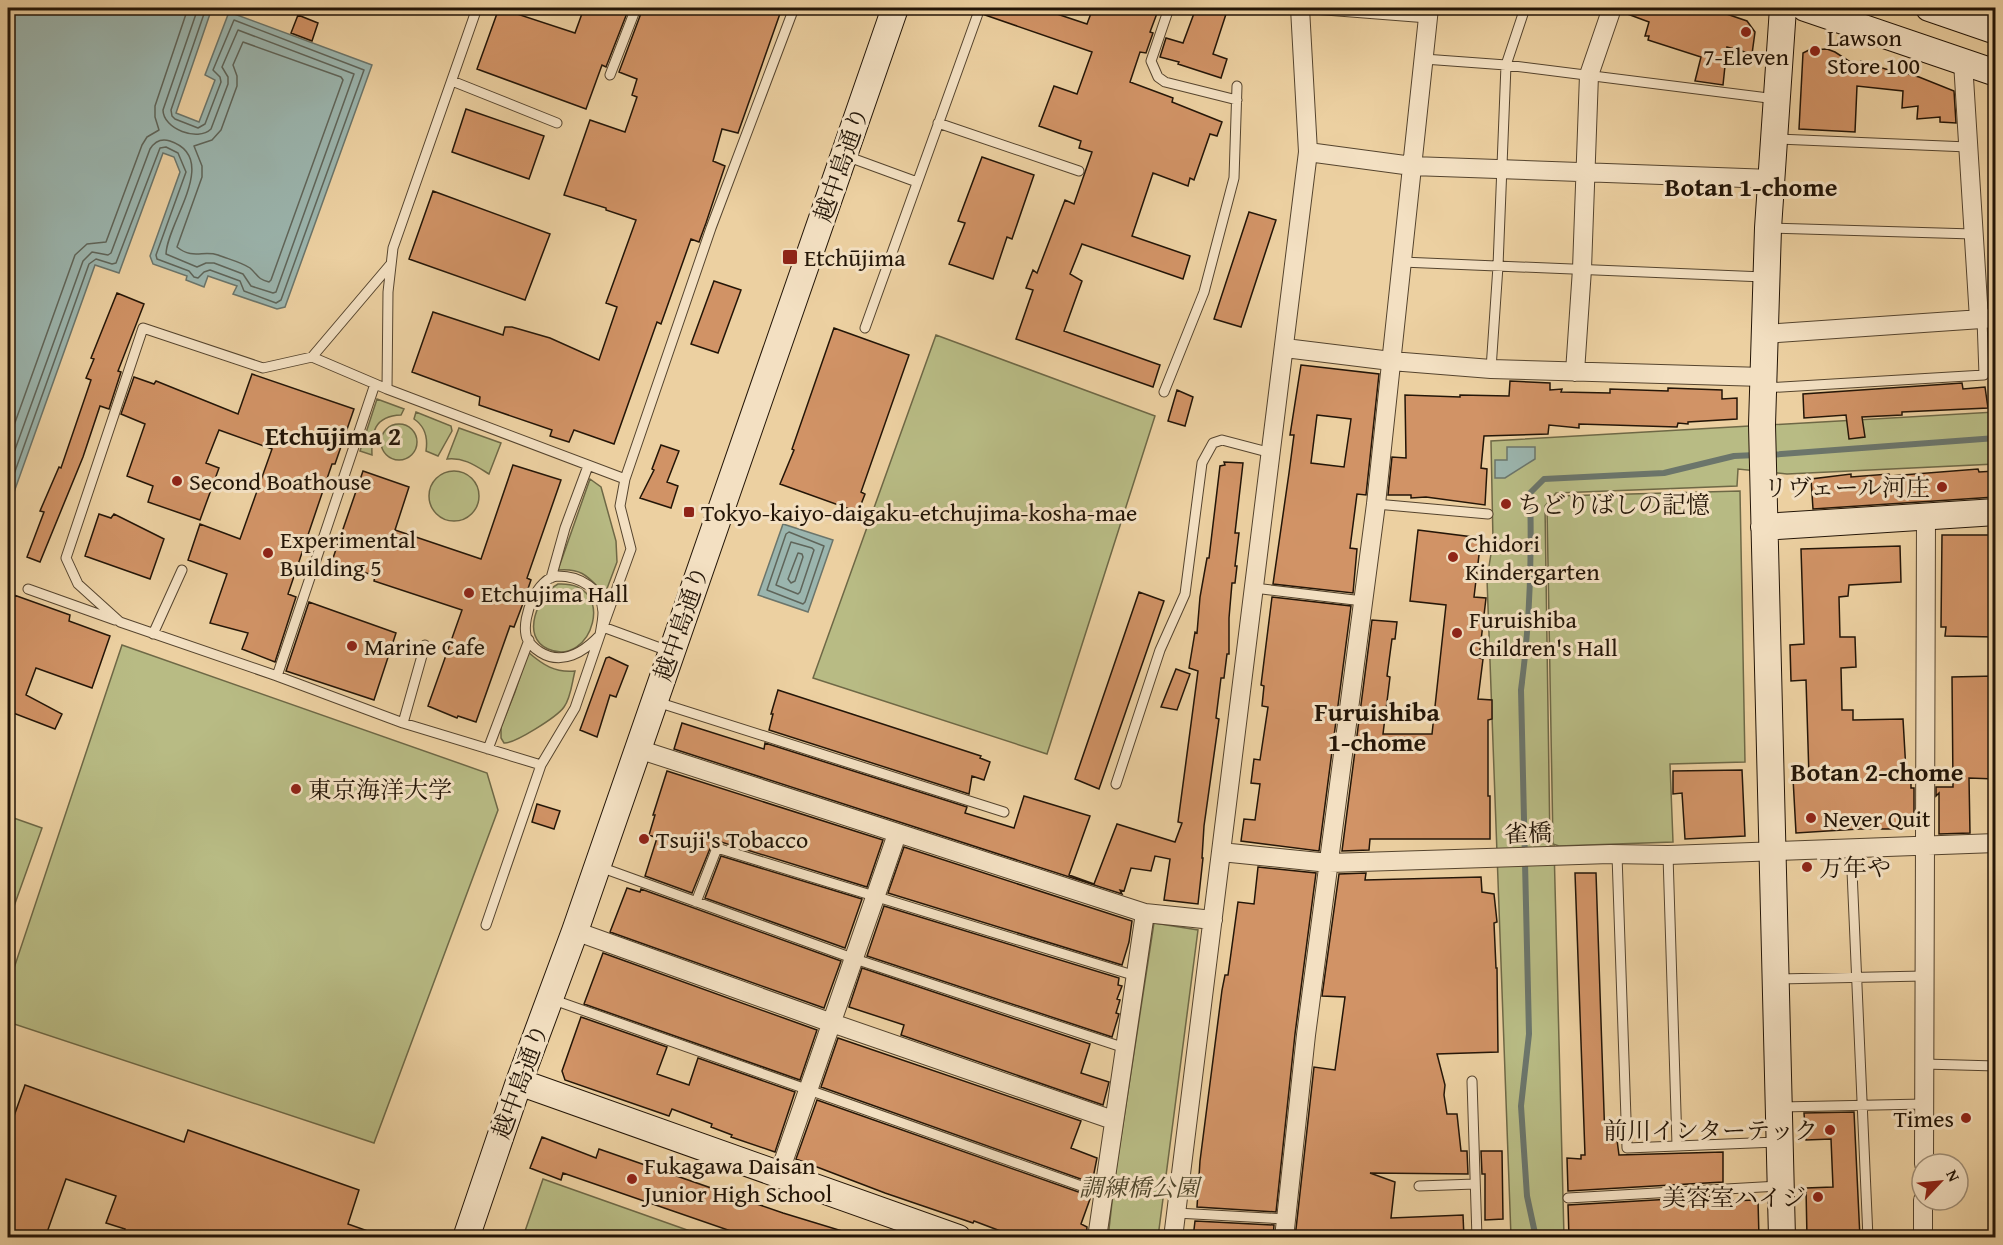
<svg xmlns="http://www.w3.org/2000/svg" width="2003" height="1245" viewBox="0 0 2003 1245" font-family="'Gentium Book Plus','Noto Serif JP',serif">
<style>
.green{fill:#b8bb84;stroke:#6e6846;stroke-width:1.5}
.water{fill:#9bb5ae;stroke:#6b756b;stroke-width:1.5}
.lines{fill:none;stroke-linecap:round;stroke-linejoin:round}
.shore{stroke:#5f655a;stroke-width:1.5}
.stream{stroke:#6b756b;stroke-width:6}
.building{fill:#d19366;stroke:#231507;stroke-width:1.5;fill-rule:evenodd}
.lane-casing{stroke:#55442e;stroke-width:11}
.street-casing{stroke:#55442e;stroke-width:20}
.secondary-casing{stroke:#231507;stroke-width:28}
.lane{stroke:#f3e0c2;stroke-width:9}
.street{stroke:#f3e0c2;stroke-width:18}
.secondary{stroke:#f3e0c2;stroke-width:26}
.poi-dot{fill:#8f2418;stroke:#f3e0c2;stroke-width:2}
.labels{text-anchor:middle;dominant-baseline:central;stroke-width:6;stroke-linejoin:round;paint-order:stroke}
.poi-label{font-size:24px;fill:#231507;stroke:#f3e0c2;text-anchor:start}
.street-label{font-size:24px;fill:#231507;stroke:#f3e0c2}
.park-label{font-size:24px;font-style:italic;fill:#50472c;stroke:#f3e0c2}
.neighbourhood-label{font-size:26px;font-weight:bold;fill:#231507;stroke:#f3e0c2}
</style>
<rect width="100%" height="100%" fill="#ecd0a1"/>
<filter id="stains"><feTurbulence type="fractalNoise" baseFrequency=".00333" numOctaves="4"/><feColorMatrix values="0 0 0 0 .2 0 0 0 0 .09 0 0 0 0 .02 0 0 0 .5 -.17"/></filter>
<radialGradient id="worn" r=".72"><stop offset=".6" stop-color="#630" stop-opacity="0"/><stop offset="1" stop-color="#630" stop-opacity=".3"/></radialGradient>
<path class="green" d="M936 335 1155 416 1047 754 813 678Z
M377 399 404 409 401 415C374 416 371 433 372 455L360 451Z
M416 412 451 426 452 431 438 456 426 451C428 438 426 427 414 419Z
M1995 412V464L1787 474 1738 469 1737 486 1556 493 1545 506 1550 846H1554L1564 1237H1511L1487 579 1493 541 1491 441Z
M381 442a18 18 0 1 1 36 0a18 18 0 1 1-36 0Z
M459 428 501 443 489 474C476 466 464 457 447 459Z
M429 496a25 25 0 1 1 50 0a25 25 0 1 1-50 0Z
M590 479 601 487 616 541 617 562 605 594C588 577 583 568 558 570Z
M1740 491 1745 762 1670 764 1673 842 1559 846 1553 844 1547 507 1557 496Z
M558 584C619 581 592 669 548 649 520 637 538 595 558 584Z
M122 645 487 773 498 810 374 1143 8 1022V986Z
M528 652C543 665 555 673 575 671 572 682 571 698 564 707 557 717 514 744 504 743L501 738V727L515 692Z
M8 816 42 828 8 923Z
M1154 923 1198 930 1158 1237 1108 1238 1115 1176Z
M543 1179 707 1237H523Z"/>
<path class="water" d="M8 8H212L176 113 199 122 215 80 205 75 229 12 372 65 285 307 277 309 233 294 237 286 208 276 204 287 186 280 187 276 153 264 150 256 180 172 174 157 163 153 119 273 95 265 8 509Z
M1507 447H1535V459L1505 478H1495V460H1507Z
M783 524 833 540 808 612 758 595Z"/>
<g class="lines">
<path class="shore" d="M243 42 341 77 343 80 271 280 269 282C257 279 258 275 250 268 241 262 228 259 218 255 203 250 193 260 177 247L202 177V166L194 146 212 140 221 130 237 86V76L233 65Z
M8 442 75 255 87 244 106 242 142 145 147 137 159 130 155 117V106L188 8
M8 469 83 261 92 252 108 255 111 253 150 149C155 141 161 138 170 141 221 158 167 222 166 254L197 267 206 263H214L243 274 251 286 273 293 276 292 354 74 238 30 222 67 228 77V84L211 129C198 142 163 129 163 110L198 8
M8 491 89 264 96 259 112 264 116 263 160 148 166 147 178 153 186 172 156 255 157 259 189 271 194 277 198 278 204 272 210 270 240 281 244 291 276 303 281 300 364 70 234 20 213 70 220 77 221 82 205 124 198 128 175 119 172 116 171 110 206 8
M789 532 824 546 805 602 803 604 767 590 786 534Z
M791 542 812 548 814 550 800 592 798 594 776 585Z
M798 553 802 554 803 557 795 581 791 583 788 579Z"/>
<path class="stream" d="M1769 455 1996 438
M1536 1238 1527 1196 1521 1106 1529 1034 1521 690C1530 624 1532 559 1530 493L1544 479 1664 473 1734 456 1756 455"/>
</g>
<path class="building" d="M499 8 575 33 584 8H629L606 67 602 65 586 109 477 69Z
M643 8H782L738 133 722 129 713 161 725 166 706 223 699 242 691 239 661 324 657 322 614 444 574 430 569 442 550 436 552 430 479 405 480 397 412 372 433 312 503 335 505 327H512L550 338 599 360 617 307 606 303 636 220 606 210V208L564 195 590 120 625 132 637 97 632 95 637 79 619 72Z
M987 8H1039L1087 24 1093 8H1159L1150 32 1153 33 1146 53 1140 52 1130 82 1173 98 1172 102 1222 122 1217 136 1210 134 1194 180 1190 178 1188 186 1153 173 1132 236 1190 256 1183 279 1082 244 1070 274 1082 281 1064 331 1160 365 1153 387 1016 339 1033 290 1026 288 1033 270 1037 273 1065 200 1074 204 1092 152 1079 148 1081 141 1039 126 1054 86 1077 94 1092 52 985 15Z
M1196 8H1228L1213 54 1227 59 1221 78 1178 64 1179 62 1160 57 1166 38 1183 43Z
M1623 8H1709L1747 21 1755 32 1752 54 1727 47 1723 85 1695 81 1701 57 1648 40 1649 36H1645L1649 22 1622 12Z
M298 15 318 23 312 41 291 33Z
M1827 49 1835 52 1861 69V61L1904 75V73L1919 77 1954 91 1956 123 1940 122V117L1917 119 1918 106 1902 108 1903 91 1857 86 1855 132 1799 129 1803 53 1809 50Z
M466 109 544 136 529 179 452 152Z
M982 157 1034 175 1012 239 1007 237 993 279 949 264 965 223 958 221Z
M433 191 550 234 525 300 409 259Z
M1249 212 1276 220 1241 327 1214 319Z
M714 281 741 290 718 353 691 344Z
M117 293 144 304 118 371 121 372 109 409 100 406 83 457 40 562 27 557 44 512 40 511 59 467 61 468 91 380 86 378 94 359 91 358Z
M834 328 909 355 861 492 865 494 858 512 780 484 794 450 792 449Z
M1301 365 1379 374 1366 495 1357 494 1350 548 1357 549 1353 593 1273 584 1289 473 1294 435H1290ZM1317 415 1351 419 1344 467 1311 463Z
M252 374 354 409 335 464H332L288 594 296 597 275 662 242 649 248 633 210 623 227 574 188 560 200 524 240 539 272 449 219 430 206 463 219 468 200 520 148 502 153 486 127 476 145 424 121 414 134 377 154 384 156 381 238 414Z
M1510 381 1550 383V390L1562 389 1561 392 1610 393V389L1668 391V388L1722 390V399L1737 398V419L1688 422V424L1678 423 1677 427 1579 424V428L1549 425 1548 434 1484 436 1481 468 1487 469 1485 505 1426 497 1411 498V495H1388L1392 457 1406 458 1405 395 1460 397V395L1509 396Z
M1962 383 1963 389 1985 387 1988 408 1902 412V415L1862 417 1865 437 1849 439 1846 415 1804 418 1803 394Z
M1177 390 1193 397 1185 426 1168 421Z
M661 445 679 451 667 482 678 486 671 508 640 498 654 470 652 469Z
M1224 462 1243 463 1235 533H1239L1235 566H1237L1235 583H1232L1229 618V654H1227L1224 678H1221L1216 718 1219 719 1204 826 1202 858H1203L1198 904 1164 900 1170 859 1155 856 1151 871 1131 868 1124 891 1120 890 1122 894 674 749 682 723 764 749 765 743 967 807 965 813 1014 828 1024 796 1090 816 1069 875 1094 884 1117 824 1175 842 1182 823 1178 822 1198 671 1189 668 1195 632 1197 633 1200 597 1207 558H1209L1220 466 1225 465Z
M513 465 561 480 527 578 531 580 522 606 514 627 510 626 476 722 458 716 457 718 428 706 462 610 374 581 375 576 332 561 363 471 409 487 395 530 481 559Z
M1978 469 1979 472 1995 471V497L1813 509 1811 479 1851 474V477L1889 474 1890 476Z
M99 514 111 518 114 514 164 539 150 579 85 556Z
M1418 530 1481 538 1474 597 1486 598 1479 658 1483 659 1478 699 1492 700V719L1488 720V796H1490V839H1370L1369 850 1342 851 1372 620 1397 622 1395 639H1392L1387 676 1390 677 1383 734H1432L1446 605 1410 601Z
M1942 535H1995V637L1945 636 1946 627H1941Z
M1900 546 1901 582 1849 585 1848 596 1839 597 1840 637H1855L1856 667 1841 668 1842 710H1853V720L1903 719 1906 771H1911V788H1914V820L1905 829H1859L1796 833 1793 778 1809 777 1806 680 1791 681 1790 645 1804 644 1801 549Z
M1139 592 1164 601 1099 789 1075 779Z
M14 595 70 615 69 621 110 636 92 688 36 668 26 695 62 714 55 729 8 711V613Z
M1272 597 1351 606 1319 851 1241 841 1244 819 1255 820 1260 784 1251 783 1254 759 1260 760 1268 707 1262 706 1264 686 1261 685Z
M309 602 396 633 374 700 286 671Z
M609 657 628 666 616 697 610 695 597 737 580 730 606 658Z
M1176 669 1190 674 1177 710 1161 707Z
M1995 676V779L1969 778 1970 833 1939 834V793L1936 796V787H1953L1952 677Z
M778 690 981 756 980 758 990 762 984 780 972 776 969 794 769 730 773 714H771Z
M1742 770 1745 836 1685 839 1682 793 1673 794V771Z
M667 771 883 840 867 887 718 841 713 843 711 846 692 893 645 876 657 838 649 835 655 815H653Z
M537 804 560 811 554 829 532 822Z
M904 847 1132 921 1129 942 1122 965 888 893Z
M721 856 862 899 845 948 705 898Z
M1258 867 1316 873 1295 1034 1276 1212 1197 1207 1200 1161 1222 990 1225 975H1228L1238 902 1254 904Z
M1366 873 1365 880 1481 877 1482 892 1494 894 1497 922 1494 923 1496 968H1497L1498 1052 1437 1054 1445 1085 1444 1095 1447 1114H1457L1461 1151H1467L1468 1174 1370 1173 1395 1182 1391 1218 1463 1215 1464 1238H1295L1314 1067 1335 1070 1345 997 1322 996 1339 874Z
M1575 873H1596L1605 1141 1617 1140 1619 1155 1723 1152V1182L1568 1191 1567 1158 1581 1159V1155H1585Z
M627 888 640 892 641 889 841 961 824 1008 610 932Z
M884 906 1119 978 1118 985 1122 986 1117 999 1120 1000 1116 1013 1119 1014 1112 1037 867 956Z
M603 953 817 1030 800 1080 584 1004Z
M862 968 1090 1044 1081 1073 1109 1082 1103 1105 901 1035 904 1025 849 1007Z
M581 1017 667 1047 657 1074 689 1085 698 1058 795 1092 775 1152 731 1137 732 1135 711 1127 712 1124 672 1109 669 1116 565 1080 562 1071Z
M838 1038 1081 1121 1071 1148 1097 1158 1092 1183 821 1087Z
M25 1085 184 1142 188 1130 359 1190 348 1224 379 1235V1238H122L125 1229 106 1223 116 1196 66 1179 45 1238H8V1114L14 1116Z
M817 1100 1087 1195 1086 1198 1090 1199 1081 1224 1087 1227 1086 1238H1019L974 1221 973 1223 885 1193 796 1159Z
M1854 1112 1860 1238H1807L1806 1188 1833 1187 1831 1139 1806 1140 1804 1113Z
M542 1137 596 1158 599 1149 783 1213 852 1234 851 1238H751L563 1173 561 1180 530 1168Z
M1481 1151H1502L1503 1219 1485 1220V1174H1482Z
M1724 1196V1201L1758 1200 1759 1238H1569L1568 1205Z
M1195 1221 1274 1225 1273 1238H1193Z"/>
<g class="lines">
<defs>
<path id="lane" d="M477 8 393 248 388 292 387 389 625 479 711 228 794 8
M1169 8 1151 61 1158 77 1165 82 1237 100
M1300 8 1428 18
M1424 59 1506 65 1776 99
M610 75 636 8
M452 81 557 123
M938 123 1079 171
M1776 139 1968 147
M846 156 917 182
M1771 228 1973 234
M1402 262 1764 277
M865 328 980 8
M312 357 390 265
M1491 369 1498 266 1506 65 1525 8
M1764 388 1984 375 1982 319
M387 389 312 357 263 368 143 328 66 558 78 584 120 622 277 676 403 723 541 765 575 708 600 635C584 652 562 666 540 652 535 649 527 642 526 635 522 617 537 577 558 576 580 576 602 589 603 612 603 620 601 628 600 635L631 549 620 506 625 479
M1164 392 1204 292 1234 178 1237 86
M1376 504 1488 514
M551 578 565 528 588 466
M1254 588 1363 601
M28 589 115 620
M603 627 671 652
M153 634 182 570
M277 676 375 384
M657 702 1004 812
M403 723 425 645
M488 749 529 640
M1116 784 1160 650 1185 594 1202 463 1213 443 1222 440 1271 453
M1851 848 1868 1238
M1617 855 1627 1148 1777 1142
M1668 855 1677 1145
M600 867 855 959 1125 1048
M696 902 717 848 1136 976
M486 925 541 765
M1778 979 1924 976
M551 999 1104 1194
M1924 1064 1996 1066
M1472 1081 1477 1238
M1781 1107 1924 1104
M1419 1186 1475 1184
M1568 1198 1779 1186
M1176 1213 1286 1219"/>
<path id="street" d="M1963 62 1979 319
M1308 152 1412 166 1772 179
M1764 334 1996 318
M1285 348 1391 361 1491 369 1763 377
M1575 372 1582 269 1589 75 1612 8
M638 749 1145 913 1213 920
M1221 852 1329 863 1610 854 1668 855 1996 843
M575 931 832 1023 1113 1120
M1924 1164 1926 517
M779 1174 897 834
M1097 1238 1145 913
M1173 1238 1308 152 1300 8
M1284 1238 1306 1035 1376 504 1429 8
M1923 1238V1200"/>
<path id="secondary" d="M1805 8 1996 73
M1929 8 1996 31
M1764 527 1996 512
M519 1082 958 1238
M466 1238 519 1082 575 931 895 8
M1782 1238 1762 425 1768 228 1783 8"/>
</defs>
<use href="#lane" class="lane-casing"/>
<use href="#street" class="street-casing"/>
<use href="#secondary" class="secondary-casing"/>
<use href="#lane" class="lane"/>
<use href="#street" class="street"/>
<use href="#secondary" class="secondary"/>
</g>
<g class="poi-dot">
<circle cx="1746" cy="32" r="6"/>
<circle cx="1815" cy="51" r="6"/>
<rect x="782" y="249" width="16" height="16" rx="3"/>
<circle cx="177" cy="481" r="6"/>
<circle cx="1942" cy="487" r="6"/>
<circle cx="1506" cy="504" r="6"/>
<rect x="683" y="506" width="12" height="12" rx="3"/>
<circle cx="268" cy="553" r="6"/>
<circle cx="1453" cy="557" r="6"/>
<circle cx="469" cy="593" r="6"/>
<circle cx="1457" cy="633" r="6"/>
<circle cx="352" cy="646" r="6"/>
<circle cx="296" cy="789" r="6"/>
<circle cx="1811" cy="818" r="6"/>
<circle cx="644" cy="839" r="6"/>
<circle cx="1807" cy="867" r="6"/>
<circle cx="1966" cy="1118" r="6"/>
<circle cx="1830" cy="1130" r="6"/>
<circle cx="632" cy="1179" r="6"/>
<circle cx="1818" cy="1197" r="6"/>
</g>
<g class="labels">
<g class="poi-label">
<text x="1827" y="37">Lawson<tspan x="1827" dy="28">Store 100</tspan></text>
<text x="1746" y="56" text-anchor="middle">7-Eleven</text>
<text x="804" y="257">Etchūjima</text>
<text x="189" y="481">Second Boathouse</text>
<text x="1930" y="487" text-anchor="end">リヴェール河庄</text>
<text x="1518" y="504">ちどりばしの記憶</text>
<text x="701" y="512">Tokyo-kaiyo-daigaku-etchujima-kosha-mae</text>
<text x="280" y="539">Experimental<tspan x="280" dy="28">Building 5</tspan></text>
<text x="1465" y="543">Chidori<tspan x="1465" dy="28">Kindergarten</tspan></text>
<text x="481" y="593">Etchujima Hall</text>
<text x="1469" y="619">Furuishiba<tspan x="1469" dy="28">Children's Hall</tspan></text>
<text x="364" y="646">Marine Cafe</text>
<text x="308" y="789">東京海洋大学</text>
<text x="1823" y="818">Never Quit</text>
<text x="656" y="839">Tsuji's Tobacco</text>
<text x="1819" y="867">万年や</text>
<text x="1954" y="1118" text-anchor="end">Times</text>
<text x="1818" y="1130" text-anchor="end">前川インターテック</text>
<text x="644" y="1165">Fukagawa Daisan<tspan x="644" dy="28">Junior High School</tspan></text>
<text x="1806" y="1197" text-anchor="end">美容室ハイジ</text>
</g>
<g class="street-label">
<text transform="translate(841 164) rotate(-71)">越中島通り</text>
<text transform="translate(681 623) rotate(-71)">越中島通り</text>
<text transform="translate(1528 833) rotate(-2)">雀橋</text>
<text transform="translate(520 1081) rotate(-70)">越中島通り</text>
</g>
<g class="park-label">
<text x="1139" y="1187">調練橋公園</text>
</g>
<g class="neighbourhood-label">
<text x="1751" y="186">Botan 1-chome</text>
<text x="333" y="435">Etchūjima 2</text>
<text x="1377" y="711">Furuishiba<tspan x="1377" dy="30">1-chome</tspan></text>
<text x="1877" y="771">Botan 2-chome</text>
</g>
</g>
<rect width="2003" height="1245" fill="none" stroke="#ecd0a1" stroke-width="30"/>
<rect x="9" y="9" width="1985" height="1227" fill="none" stroke="#231507" stroke-width="3"/>
<rect x="15" y="15" width="1973" height="1215" fill="none" stroke="#231507" stroke-width="1.5"/>
<g transform="translate(1940 1182) rotate(64)"><circle r="28" fill="#f3e0c2" stroke="#a08f77" stroke-width="1.5"/>
<path d="M0-4.5L10 22L0 15L-10 22Z" fill="#8f2418"/>
<text y="-9" font-size="16" font-weight="bold" text-anchor="middle" fill="#231507">N</text>
</g>
<rect width="100%" height="100%" filter="url(#stains)"/>
<rect width="100%" height="100%" fill="url(#worn)"/>
</svg>
